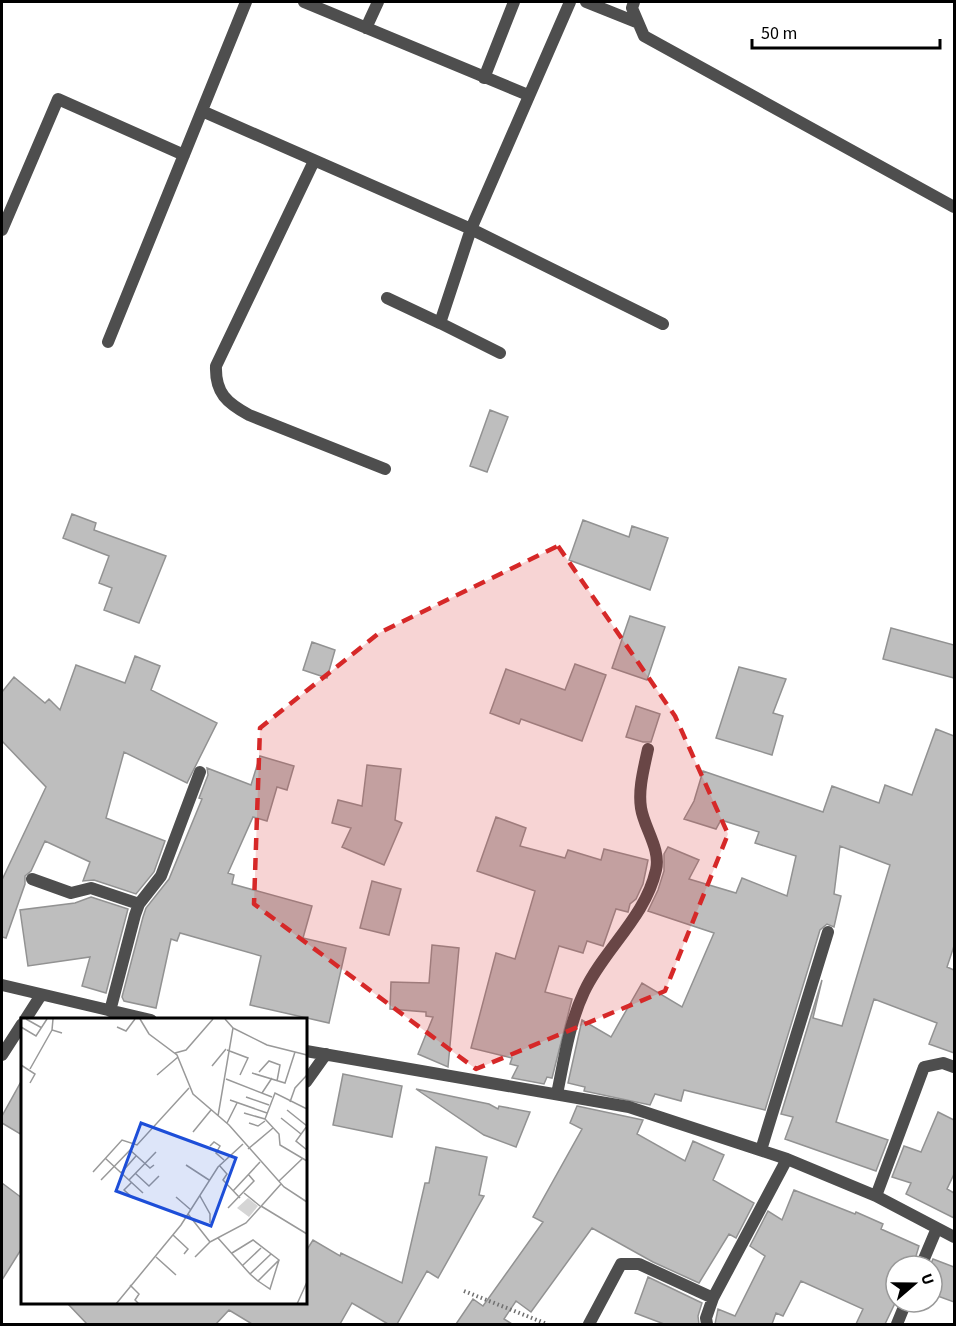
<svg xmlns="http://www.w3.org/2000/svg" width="956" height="1326" viewBox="0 0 956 1326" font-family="'Source Sans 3',sans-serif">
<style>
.building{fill:#bebebe;stroke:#929292;stroke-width:1.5}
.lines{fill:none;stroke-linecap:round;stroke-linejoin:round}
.path{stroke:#707070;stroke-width:4;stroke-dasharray:1.5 3;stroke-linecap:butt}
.minor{stroke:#4e4e4e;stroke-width:12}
.marked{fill:#d62828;fill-opacity:0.2;stroke:#d62828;stroke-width:4.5;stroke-dasharray:12 8;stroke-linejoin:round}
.inset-road{fill:none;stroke:#999;stroke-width:1.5}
.view{fill:#1d4ed8;fill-opacity:0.15;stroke:#1d4ed8;stroke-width:3}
.inset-edge{fill:none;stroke:#000;stroke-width:3}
</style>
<rect width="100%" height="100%" fill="#fff"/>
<path class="building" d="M490 410 508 417 487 472 470 466Z
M72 514 96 523 94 530 166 556 139 623 104 610 112 588 99 583 109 556 63 538Z
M583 520 629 537 632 526 668 538 650 590 569 560Z
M630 616 665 627 647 680 612 668Z
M891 628 954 645V678L883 659Z
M312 642 335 650 327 678 303 670Z
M135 656 160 666 151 690 217 723 187 783 124 752 106 818 165 841 154 872 136 894 94 880 83 881 90 862 45 841 31 871 25 876V884L6 938 2 937V880L46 787 2 741V692L14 677 45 703 49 699 60 710 76 665 125 683Z
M575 664 606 675 582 741 521 719 519 724 490 713 506 669 565 690Z
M739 667 786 679 773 713 783 716 772 755 716 738Z
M636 706 660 714 651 742H643L626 737Z
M936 729 954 736V946L947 967 954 970V1053L929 1044 937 1023 874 999 836 1122 888 1140 876 1171 785 1139 793 1117 781 1114 822 980 813 1018 842 1026 890 865 840 846 834 894 841 896 834 927 827 924 820 930 765 1110 684 1090 681 1101 655 1094 650 1105 584 1091 585 1087 568 1083 582 1020 611 1037 642 983 682 1007 714 933 648 911 658 890 664 871V854L668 847 699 860 689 879 736 893 742 878 787 896 796 856 755 843 759 832 721 820 716 829 684 819 694 801 703 771 823 812 832 786 879 803 885 785 912 795Z
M260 756 294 766 287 790 277 787 267 821 253 817 228 873 234 875 232 884 312 906 303 938 346 948 329 1023 250 1005 261 956 180 933 177 941 171 939 156 1008 124 1001 122 997 143 917 146 908 169 879 202 799 199 798 208 775 207 768 251 785Z
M367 765 401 769 395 820 402 823 384 865 342 847 351 828 332 823 338 800 362 806Z
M496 817 526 828 520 846 565 858 568 850 601 860 604 849 648 860 643 884 636 899 630 904 628 912 616 909 603 946 587 941 583 953 559 946 545 992 572 999 552 1078 547 1077 544 1084 512 1078 518 1066 510 1064 512 1058 471 1048 496 953 515 959 535 891 477 871Z
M372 881 401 889 389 935 360 928Z
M91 897 128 909 106 993 82 986 90 957 28 966 20 910 75 903Z
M432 945 459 948 448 1067 418 1054 433 1017 426 1016V1012L390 1009 391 982 429 983Z
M343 1074 402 1086 392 1137 333 1125Z
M22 1080V1135L2 1123V1116Z
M416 1089 489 1104 498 1109 499 1106 530 1112 516 1147 484 1135Z
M577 1106 643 1120 637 1134 685 1161 693 1141 724 1155 713 1180 754 1203 736 1238 729 1234 699 1283 653 1262 592 1228 531 1312 516 1301 504 1319 512 1324H456L473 1299 483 1306 543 1222 533 1217 582 1129 570 1123Z
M938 1112 954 1120V1174L947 1189 954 1193V1218L906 1194 911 1183 892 1177 904 1146 921 1152Z
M436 1147 487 1157 479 1195 484 1196 438 1278 427 1271 397 1324H388L352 1303 340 1324H252L229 1310 216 1324H87L68 1304H306V1251L313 1240 340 1256 341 1253 402 1283 425 1183H429Z
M2 1183 22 1198V1248L2 1280Z
M794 1190 855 1214 856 1212 883 1224 881 1229 919 1246 913 1266H896V1301L885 1324H856L863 1309 801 1281 783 1316 776 1313 772 1324H715L718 1309 735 1316 765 1256 750 1246 768 1211 782 1220Z
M933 1259 954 1267V1302L932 1294 930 1266Z
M648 1277 702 1303 698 1316 699 1324H664L635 1313Z"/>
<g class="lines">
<path class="path" d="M464 1291 547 1324"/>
<path class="minor" d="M304 2 528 95
M586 2 636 22
M634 2 632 8 644 36 954 207
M366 28 378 2
M484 78 514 2
M202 111 471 229 663 324
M314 161 216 366C215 393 227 403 249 415L385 469
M2 230 58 99 184 155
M387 298 440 323
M108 342 246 2
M500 353 440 323 471 229 570 2
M32 879 71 893 91 888 139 904
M2 985 151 1020
M110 1011 135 915 139 904 161 876 200 772
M25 1020 41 995
M306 1051 629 1107 787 1159 876 1196 954 1237
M2 1055 22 1024
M306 1082 326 1054
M557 1094C564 1060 569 1024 584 992 604 949 645 918 656 870 661 849 644 828 641 808 638 789 644 768 648 749
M761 1150 828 932
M876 1196 924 1067 943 1063 954 1067
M921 1266 937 1228
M589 1324 621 1264H639L713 1298 787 1159
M707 1324 706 1318 713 1298
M897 1324 906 1302"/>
</g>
<path class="marked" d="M558 546 675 716 728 834 665 991 476 1069 254 904 260 728 379 633Z"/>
<g transform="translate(21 1018)">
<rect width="286" height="286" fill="#fff"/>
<path d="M227 180 237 188 228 199 216 190Z" fill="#d5d5d5"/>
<path class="inset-road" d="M5 1 21 10M32 1 31 12 41 15M119 1 128 16 156 37 172 76 208 107 263 169 286 184M0 9 15 18 26 1M96 9 105 13 114 1M212 10 246 27 286 37M206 32 227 40 219 57M154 35 165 32 192 1M0 47 14 56 9 65M191 48 205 31M9 51 31 12M238 54 248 43 259 47 256 63M231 55 264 65 274 34M136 57 157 39M205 61 251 79M241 75 251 60M225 79 248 87M209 82 246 95M269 84 274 70 286 57M266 92 286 108M223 95 244 101M197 98 212 10 204 1M260 100 280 116M244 101 254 75 286 91M244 101 258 116 259 127 286 143M206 105 216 85M228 105 237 108 244 103M286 108 275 123 286 132M172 114 190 92M189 128 193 124 199 128 195 135 203 142M227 131 252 110M109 132 129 150 133 147M84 140 122 175M165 147 188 162M198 147 206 156 202 162 219 180M72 154 101 122 116 127 168 70M100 155 115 138M114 155 128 168 138 158M80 162 113 128M108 162 135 134M258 163 282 140M111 164 103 172 112 180M212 173 239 144M223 175 239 188M179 178 189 196V205M155 179 170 192M240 188 286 216M207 190 233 163 227 156M167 196 189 224 225 205 260 166M152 217 167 231 163 236M197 220 229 256 250 236M211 235 232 222 258 242 237 263 229 256M135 239 155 257M174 239 189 224M222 247 240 230M237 263 249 271 258 242M109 267 118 276 114 282 118 286M95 286 160 207 197 149 222 126M276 286 286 264"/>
<path class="view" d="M120 105 215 140 190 208 95 173Z"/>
<rect width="286" height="286" class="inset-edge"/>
</g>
<rect width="956" height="1326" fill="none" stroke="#000000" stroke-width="6"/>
<g transform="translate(914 1284) rotate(70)"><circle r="28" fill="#ffffff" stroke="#999999" stroke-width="1.5"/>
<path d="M0-4.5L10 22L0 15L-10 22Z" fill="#000000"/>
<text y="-9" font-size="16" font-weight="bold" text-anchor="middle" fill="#000000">U</text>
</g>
<path d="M752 39v9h188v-9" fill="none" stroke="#000000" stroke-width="3"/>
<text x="761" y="39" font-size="18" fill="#000000" stroke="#ffffff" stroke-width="4.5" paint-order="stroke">50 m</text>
</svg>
